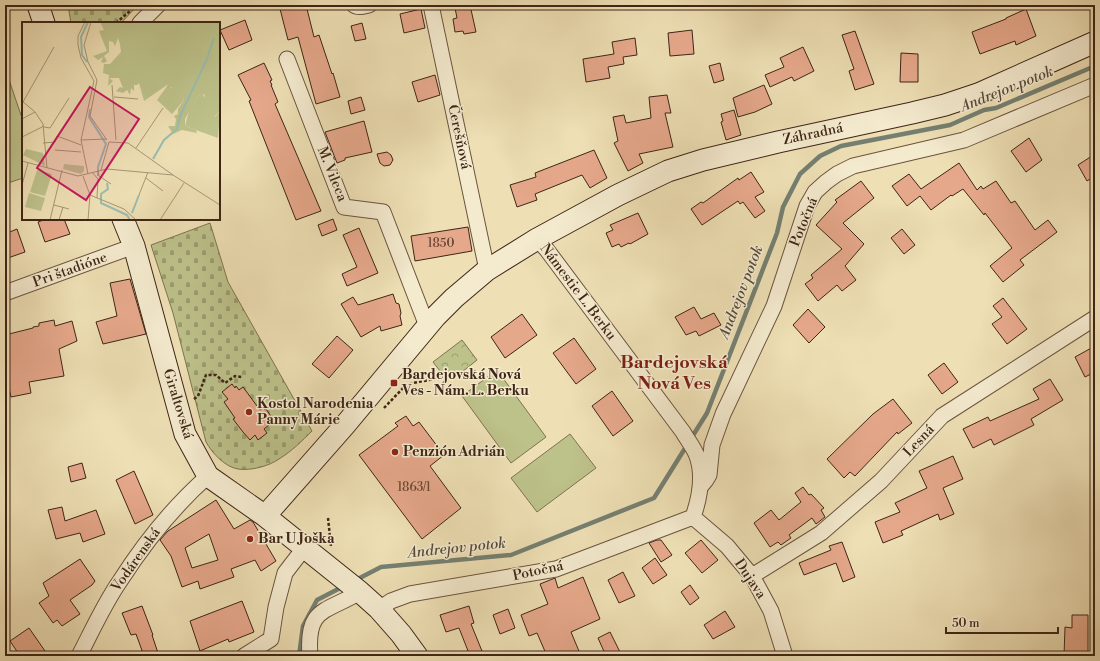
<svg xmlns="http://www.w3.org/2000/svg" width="1100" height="661" viewBox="0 0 1100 661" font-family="'Libre Bodoni',serif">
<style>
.grass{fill:#bdc18a;stroke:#7e7350}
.forest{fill:url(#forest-crowns);stroke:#7e7350}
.cemetery{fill:url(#cemetery-stones);stroke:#7e7350}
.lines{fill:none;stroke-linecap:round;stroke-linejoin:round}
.stream{stroke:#758072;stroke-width:4.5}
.building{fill:#e6a88b;stroke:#3e2516;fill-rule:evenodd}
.street-casing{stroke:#6a543e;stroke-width:17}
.secondary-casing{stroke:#3e2516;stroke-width:23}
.path{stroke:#3e2516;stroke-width:2.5;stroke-dasharray:3 2;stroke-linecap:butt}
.street{stroke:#f4eace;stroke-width:15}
.secondary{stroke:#f4eace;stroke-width:21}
.poi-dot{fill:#8f2418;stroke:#f4eace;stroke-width:1.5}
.labels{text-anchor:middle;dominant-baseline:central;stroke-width:3;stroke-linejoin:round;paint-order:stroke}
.number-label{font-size:12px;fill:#684633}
.street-label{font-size:14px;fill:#3e2516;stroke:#f4eace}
.poi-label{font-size:14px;font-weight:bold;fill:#3e2516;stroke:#f4eace;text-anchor:start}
.water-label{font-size:15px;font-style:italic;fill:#554b3c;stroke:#f4eace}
.district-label{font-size:18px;font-weight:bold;fill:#7a1f14;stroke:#f4eace}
.inset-river{fill:none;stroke:#99bcb0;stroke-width:2}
.inset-road{fill:none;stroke:#a89575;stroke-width:1}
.view{fill:#c2185b;fill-opacity:0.15;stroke:#c2185b;stroke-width:2}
.inset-edge{fill:none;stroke:#3e2516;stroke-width:2}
</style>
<defs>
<pattern id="forest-crowns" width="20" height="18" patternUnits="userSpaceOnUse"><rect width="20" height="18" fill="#bdc18a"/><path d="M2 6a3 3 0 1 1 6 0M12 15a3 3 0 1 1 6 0" fill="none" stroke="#9b9d70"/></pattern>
<pattern id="cemetery-stones" width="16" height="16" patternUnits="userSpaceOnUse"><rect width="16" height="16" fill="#bdc18a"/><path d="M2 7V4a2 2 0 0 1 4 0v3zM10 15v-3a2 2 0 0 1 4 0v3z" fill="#9b9d70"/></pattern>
</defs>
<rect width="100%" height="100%" fill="#eedfb4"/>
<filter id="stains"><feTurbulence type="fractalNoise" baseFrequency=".005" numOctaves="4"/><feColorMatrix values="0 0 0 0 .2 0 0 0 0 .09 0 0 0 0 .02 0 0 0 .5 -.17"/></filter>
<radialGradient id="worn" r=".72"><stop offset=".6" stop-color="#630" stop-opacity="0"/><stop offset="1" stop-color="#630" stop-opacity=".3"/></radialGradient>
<path class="grass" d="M5 68 23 121V178L5 184Z
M497 370 546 437 511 463 462 396Z
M570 434 596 468 537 512 511 478Z"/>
<path class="forest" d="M462 340 477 360 462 372 444 376 433 362Z"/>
<path class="cemetery" d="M68 5H138L121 23H71Z
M210 223 228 282 312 431C302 441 292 451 279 459 269 466 251 471 238 469 225 467 212 453 206 442L173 313 151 245Z"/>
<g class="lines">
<path class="stream" d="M354 581 381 567 511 555 654 498 707 413 777 233 783 207 800 174 820 156 841 146 950 125 984 110 996 108 1095 66
M299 656 303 626 317 600 344 586"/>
</g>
<path class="building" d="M279 5H306L314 37 319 35 332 74 333 73 340 97 316 104 298 37 288 40Z
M470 5 476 32 464 34 463 31 455 32 453 19 457 18 455 8Z
M421 9 425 28 404 33 400 14Z
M1026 9 1036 36 1016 45 1015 41 980 54 972 32 1006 19V18Z
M245 20 252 40 229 50 220 30Z
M362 23 366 39 355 41 351 26Z
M692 30 694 54 670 56 668 33Z
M855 31 874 84 855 90 849 71 854 69 842 35Z
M635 38 637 55 623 57 624 64 608 67 610 78 586 82 583 59 614 54 612 42Z
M803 47 814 71 794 81 792 77 770 87 765 75 784 67 780 58Z
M901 53 918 54V82H900Z
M264 63 272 80 270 81 272 85H271L278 102 275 104 321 211 296 220 249 101 251 100 238 75Z
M720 63 724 80 714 83 709 66Z
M435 75 440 95 418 102 412 82Z
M764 85 772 104 755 112 738 117 733 98Z
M667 95 671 113H665L673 147 639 154 643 163 628 171 614 143 618 141 613 117 624 115 626 123 651 118 649 97Z
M361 97 365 110 351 114 348 101Z
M734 110 741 135 726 140 721 122 723 121 721 114Z
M364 121 372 152 345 158V160L337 163 325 132Z
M1029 138 1042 160 1026 172 1011 151Z
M594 150 607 178 590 188 582 175 535 194 537 200 517 207 510 185 536 177 535 173Z
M387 152 391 155 393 160 390 165 384 166 380 163 377 154Z
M1095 154V176L1087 181 1078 165Z
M959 163 977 190 981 186 983 189 996 181 1011 203 1015 201 1035 230 1048 220 1057 232 1020 260 1024 265 1003 282 990 266 1012 248 985 213 984 215 963 189 952 196 951 195 931 210 920 196 907 206 892 186 909 174 921 189Z
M751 172 764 192 755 197 765 211 755 218 743 202 740 204 738 201 702 225 691 209 701 202 703 203 738 178 739 180Z
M861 181 874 198 843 223 864 244 845 266 856 280 842 291 837 285 818 301 805 284 813 278 811 275 842 249 816 225 837 202 835 200Z
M638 213 648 234 630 244 629 243 621 247 619 244 612 247 606 233 613 230 610 225Z
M46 219H64L70 234 45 242 38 222Z
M333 219 337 230 322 236 318 225Z
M468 227 472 251 415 261 411 236Z
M359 228 378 273 347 286 342 274 357 267 343 235Z
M17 229 25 252 5 259V234Z
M902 229 915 245 904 254 891 238Z
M130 279 146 334 103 344 96 322 117 316 110 283Z
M393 294 396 303 399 304 401 313 400 316 402 325 381 331 380 326 361 337 341 304 353 297 358 305Z
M1003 298 1027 329 1007 344 992 324 1002 317 993 306Z
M694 307 701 319 714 313 721 325 699 336 696 331 686 335 675 317Z
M808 309 825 327 809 343 793 325Z
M522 314 537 335 505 358 491 337Z
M54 320 55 326 72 321 77 341 59 349 64 376 29 382 31 393 11 397 5 370V335L33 328V327L39 326V323Z
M337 336 353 350 329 378 312 364Z
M574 338 596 369 576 384 553 353Z
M1095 346V372L1085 377 1075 357Z
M944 363 958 382 942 394 928 375Z
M1050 379 1063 400 1031 419 1034 425 994 445 991 439 973 448 963 429 988 417 990 421 1039 399 1033 389Z
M232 384 235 388 236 386 239 390 243 387 260 410 263 408 265 410 266 409 274 421 264 429 267 433 258 440 255 435 250 440 243 432 233 419 235 418 224 402 228 399 222 392Z
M612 391 633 421 613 436 592 406Z
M893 399 912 423 898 434 897 432 855 476 850 472 844 478 827 459 873 414Z
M406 416 413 426 419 422 444 455 430 466 461 508 422 539 359 455 398 426 395 423Z
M953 456 963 479 943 488 954 514 940 520 938 514 901 531 903 535 883 543 875 522 900 512 895 503 927 488 919 471Z
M82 463 86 478 71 482 68 467Z
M134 471 153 515 135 524 116 480Z
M803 487 809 495 811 494 824 508 821 510 825 517 816 524 812 518 789 535 791 538 781 545 778 542 770 547 754 523 771 510 779 520 801 502 795 493Z
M216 500 234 529 250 520 253 522 276 561 261 571 255 560 231 569 234 577 200 589 198 581 182 587 171 556 160 540 168 531ZM209 534 218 560 192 568 185 548Z
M62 507 65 521 96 510 105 534 83 542 80 533 56 539 48 510Z
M657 540H661L672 555 661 562 649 543Z
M701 540 718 560 702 573 685 553Z
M842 542 855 577 843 582 836 563 804 575 799 563 831 550 829 546Z
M655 558 667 575 653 584 642 568Z
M80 559 95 581 92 585 70 600 80 614 62 626 57 620 53 623 39 603 49 596 43 583Z
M623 572 635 596 619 603 608 580Z
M583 577 600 619 571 632 581 656H547L537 633 529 636 521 615 548 604 540 584 555 578 558 588Z
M690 585 699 598 690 605 681 592Z
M242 601 254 632 229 642 228 639 200 651 190 621Z
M142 606 153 635H152L159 656H144L136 634 131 635 122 613Z
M469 606 474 623 471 624 484 656H470L459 628 446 632 440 615Z
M508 609 515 628 500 634 493 615Z
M725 611 735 627 713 639 704 625Z
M1072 615H1088V656H1064L1065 627 1072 628Z
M29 628 45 651 37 656H20L10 641Z
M610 632 622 656H606L598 638Z"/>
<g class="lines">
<defs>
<path id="street" d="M354 5C358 8 364 6 369 5
M431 5 487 270
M140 23 158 5
M287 59 344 207 383 212 427 326
M537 239 547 250 683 432C687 439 694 448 697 456 704 476 700 497 693 517
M5 293 134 246
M701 486 706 480 709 475 712 445 723 414 774 306 807 206 815 192 826 182 837 174 853 166 964 140 1095 85
M693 517 727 546 752 576 771 611 785 656
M752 576 821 533 881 481 942 416 1095 318
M379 609 391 601 410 594 556 569 693 517
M79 656C92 631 104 604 120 581 145 542 174 506 208 476
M244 656 271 639 276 607 285 573 305 547
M310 656C306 607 325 613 360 592"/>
<path id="secondary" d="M38 5 44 23
M123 219 134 246 185 434 208 476 265 516 360 592 379 609 401 634 417 656
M265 516 345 425 436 316 454 298 487 270 537 239 618 195 668 171 703 160 778 142 912 113 945 105 978 94 1095 42"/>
</defs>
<use href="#street" class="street-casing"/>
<use href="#secondary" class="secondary-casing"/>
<path class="path" d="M116 23 130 11 132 5
M194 399 198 396 206 375H216L225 383 235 376 242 377
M384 408 405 386 413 383 477 371
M328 518 331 546"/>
<use href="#street" class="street"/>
<use href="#secondary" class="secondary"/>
</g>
<g class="poi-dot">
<rect x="390" y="379" width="8" height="8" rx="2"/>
<circle cx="249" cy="412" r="4"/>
<circle cx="395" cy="452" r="4"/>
<circle cx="250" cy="539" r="4"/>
</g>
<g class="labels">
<g class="number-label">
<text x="441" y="243">1850</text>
<text x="414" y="487">1863/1</text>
</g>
<g class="street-label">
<text transform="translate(813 134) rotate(-12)">Záhradná</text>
<text transform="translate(459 137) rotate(78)">Čerešňová</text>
<text transform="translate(332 174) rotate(68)">M. Vileca</text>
<text transform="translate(804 222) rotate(-68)">Potočná</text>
<text transform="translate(70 270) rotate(-20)">Pri štadióne</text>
<text transform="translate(578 292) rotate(53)">Námestie L. Berku</text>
<text transform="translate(178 404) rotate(73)">Giraltovská</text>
<text transform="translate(919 441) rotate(-47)">Lesná</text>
<text transform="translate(136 560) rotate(-55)">Vodárenská</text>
<text transform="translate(538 571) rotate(-12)">Potočná</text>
<text transform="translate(750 579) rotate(56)">Dujava</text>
</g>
<g class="poi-label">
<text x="402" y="375">Bardejovská Nová<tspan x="402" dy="16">Ves - Nám. L. Berku</tspan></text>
<text x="257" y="404">Kostol Narodenia<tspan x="257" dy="16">Panny Márie</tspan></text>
<text x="403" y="452">Penzión Adrián</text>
<text x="258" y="539">Bar U Joška</text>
</g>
<g class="water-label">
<text transform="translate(1007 89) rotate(-22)">Andrejov potok</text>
<text transform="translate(741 292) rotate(-69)">Andrejov potok</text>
<text transform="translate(457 548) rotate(-6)">Andrejov potok</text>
</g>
<g class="district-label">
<text x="674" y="362">Bardejovská<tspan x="674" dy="21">Nová Ves</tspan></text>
</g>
</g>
<g transform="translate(22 22)">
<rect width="198" height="198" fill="#eedfb4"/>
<path d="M146 63 162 78 150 92 135 78ZM181 72 188 86 184 91 193 95 198 89 196 116 163 104 167 89 176 74ZM15 148 30 152 23 174 8 170ZM7 171 23 176 19 189 3 185Z" fill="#bdc18a"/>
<path d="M78 0H198V89L187 100 178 104V98L188 86 182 81 183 73 181 72 176 74 163 97V104L174 108 175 111 160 108 151 112 146 104H153L154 97 152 94 156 92V87L162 78 150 68V65L147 66 145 63 122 79 117 61 115 63H112V69L109 66 108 73 105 68 101 71 94 69 98 65 101 66 97 56H87L91 59 86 64 87 53 81 51 82 42H88L99 30 98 22 96 16 93 24 91 20 87 19V30L82 34 85 39 82 41 79 40 81 35 76 38 71 34 85 29 77 9 82 8Z" fill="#bdc18a"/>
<path d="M4 127 21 131 23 144 1 133ZM42 142 62 144V149L59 152 41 147Z" fill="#bdc18a"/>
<path class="inset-river" d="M65 40 60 33 59 15 66 0M68 87 67 95 84 122 76 145V154M131 137 142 118 155 107 158 94 185 37 192 16M85 161 86 167 79 172V181L105 193 108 198M110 191 117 173"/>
<path class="inset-road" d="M63 0 56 14V23L59 36 72 59 59 118 66 152M69 0 62 23 66 40 75 58 68 94 85 118M90 63 94 118M92 75 116 77M0 79 13 90 21 102 25 146M1 80 32 25M0 97 13 90M22 105 28 106 47 76M0 115 22 104M59 118 84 117M87 120 106 121 151 153M21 121 33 120 35 114 59 123M114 126 141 86M33 128 59 130M0 139 56 154 85 147 151 153 198 183M76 148 77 154 89 162M79 148 87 120M70 150 76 157 75 176M61 154 68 173 66 198M124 156 141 169M0 163 6 141M68 173 102 187 114 198M117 173 126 150M32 183 47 187M28 198 40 148M37 198 41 185M138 198 162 161"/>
<path class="view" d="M68 65 117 97 64 178 15 146Z"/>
<rect width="198" height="198" class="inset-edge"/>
</g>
<rect width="1100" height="661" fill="none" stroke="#eedfb4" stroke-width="20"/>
<rect x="6" y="6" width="1088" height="649" fill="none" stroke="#3e2516" stroke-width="2"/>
<rect x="10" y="10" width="1080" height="641" fill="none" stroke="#3e2516"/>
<path d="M946 627v6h112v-6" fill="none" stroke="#3e2516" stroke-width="2"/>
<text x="952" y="627" font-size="12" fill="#3e2516" stroke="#f4eace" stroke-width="3" paint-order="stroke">50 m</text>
<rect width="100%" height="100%" filter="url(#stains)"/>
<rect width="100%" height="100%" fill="url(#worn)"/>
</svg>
